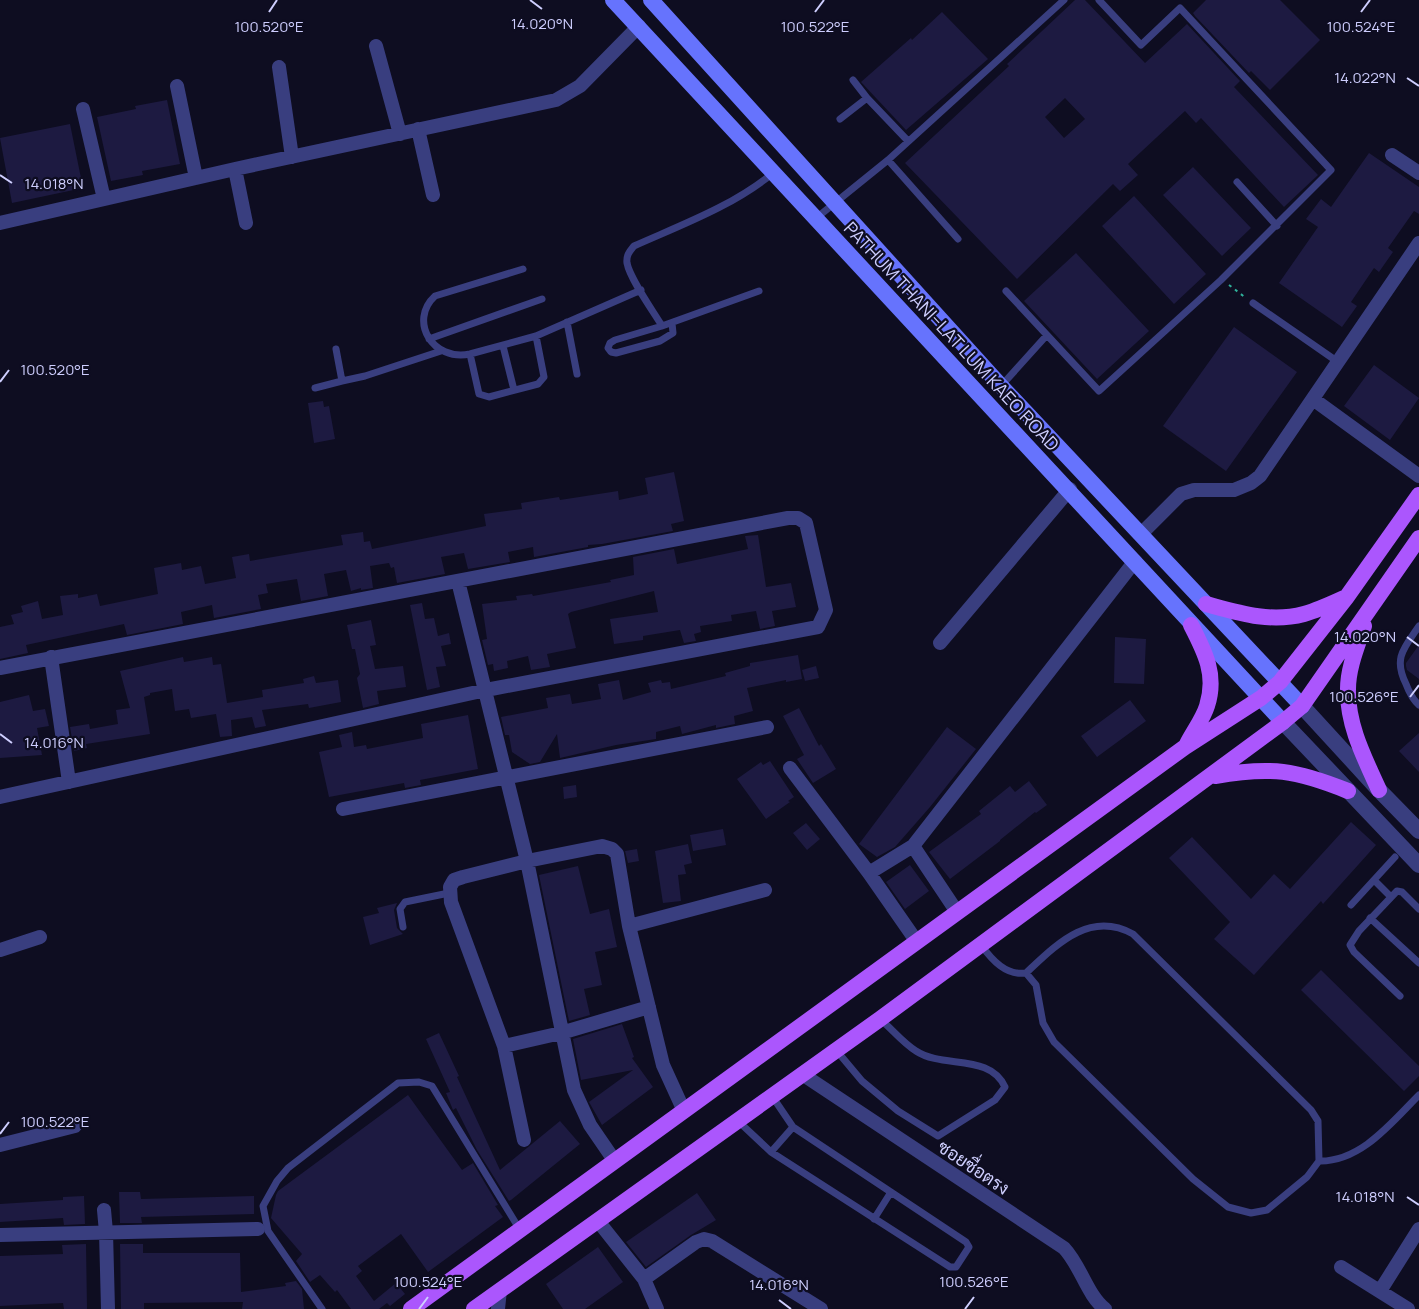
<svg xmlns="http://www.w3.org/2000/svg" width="1419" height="1309" viewBox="0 0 1419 1309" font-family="Manrope,Sarabun,sans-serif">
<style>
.building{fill:#1d1a41;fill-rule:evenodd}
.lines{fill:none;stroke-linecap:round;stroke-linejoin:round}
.path{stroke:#2fb19a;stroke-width:2;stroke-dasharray:3 4.5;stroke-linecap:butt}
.service{stroke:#393e7f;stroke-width:7}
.minor{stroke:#393e7f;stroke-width:14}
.tertiary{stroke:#393e7f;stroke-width:16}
.secondary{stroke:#6673fd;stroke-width:16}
.primary{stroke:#ab56fd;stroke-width:16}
.ticks{fill:none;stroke:#cecefe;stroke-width:2}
.labels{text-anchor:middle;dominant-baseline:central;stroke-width:4.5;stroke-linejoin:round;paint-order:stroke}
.street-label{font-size:18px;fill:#cecefe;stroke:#0e0d21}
.ticks-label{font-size:15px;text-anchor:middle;fill:#cecefe;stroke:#0e0d21;stroke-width:4.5;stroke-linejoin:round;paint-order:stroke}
</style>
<rect width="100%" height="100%" fill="#0e0d21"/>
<path class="building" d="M1075 0H1085L1145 63 1187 24 1240 81 1234 87 1318 175 1284 207 1201 118 1196 123 1185 111 1128 164 1138 175 1120 191 1113 184 1017 279 905 163 1009 66 1007 64ZM1065 98 1085 119 1064 138 1045 117Z
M1206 0H1280L1320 40 1270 90 1251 71 1249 73 1195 16 1193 13Z
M942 12 988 59 906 130 861 82 911 38 912 40Z
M167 100 180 164 142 171 143 175 111 181 97 117 136 109 135 106Z
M70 124 83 188 12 203 0 138Z
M1369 153 1419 187V214L1414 211 1388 248 1393 252 1379 272 1374 268 1351 302 1357 306 1342 327 1279 283 1318 227 1306 219 1321 199 1331 207Z
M1193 167 1251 228 1222 256 1163 195Z
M1134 196 1206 274 1174 304 1102 226Z
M1076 253 1149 331 1097 379 1024 301Z
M1234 327 1297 372 1226 471 1163 426Z
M1374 365 1419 398 1390 440 1344 406Z
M323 401 324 407 329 406 335 439 314 443 308 403Z
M674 472 684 521 671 524 673 531 602 544 588 545V547L534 557 533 547 508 552 510 562 468 569 464 553 441 557 445 574 397 583 394 567 391 568 389 563 370 566 373 588 361 590V588L351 591 346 570 324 574 328 596 301 601 297 579 266 584 268 593 258 595 261 609 214 618 212 605 181 612 183 624 127 635 124 624 26 645 28 653 0 659V627L14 624 11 615 23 612 21 606 38 601 42 619 63 615 60 596 78 594V598L97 594 100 606 158 594 154 568 181 563 182 570 201 566 205 584 236 578 232 557 249 554 250 561 343 545 341 535 363 532 364 542 370 541 372 549 486 526 484 514 522 509 521 503 559 497 560 500 618 491 619 500 648 494 645 478Z
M758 535 766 587 791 583 796 607 772 611 775 626 760 629 756 611 731 615 732 621 700 626 701 632 694 634 696 641 684 643 680 630 643 636V640L614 644 610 619 658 612 654 591 571 612 568 614 576 648 547 654 550 667 531 670 528 656 507 661 508 668 494 671 493 664 488 665 482 640 487 639 482 604 517 600 516 596 532 594 533 596 611 582 610 580 634 575 633 557 674 549 677 564 748 549 745 536Z
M422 603 425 619 434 618 438 636 449 633 451 644 441 646 446 666 436 667 440 687 427 690 410 605Z
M371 620 376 645 370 646 375 669 403 666 406 687 377 691 379 704 363 708 357 678 360 674 355 649H352L347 625Z
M1115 637 1146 639 1144 684 1114 683Z
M1419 645V679L1407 670 1406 666V663Z
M798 655 802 679 786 682V680L747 688 753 711 734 716 735 724 716 728V725L682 734 680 726 656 732V739L616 745 560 758 557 734 540 762 530 764 512 752 509 735H505L501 717 548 708 546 698 570 694 572 704 601 699 598 684 619 680 623 700 651 692 648 683 661 680 662 683 670 682 671 689 726 676 725 673 750 666V663Z
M183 657 184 662 212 657 213 665 221 664 227 703 263 697 262 690 304 683 303 679 314 676 316 683 338 680 341 702 309 708 308 704 262 710 266 726 255 728 252 717 231 720 232 736 220 737 216 714 191 718 189 709 175 711 172 689 150 693V695L144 697 150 734 86 744 87 748 74 751 70 727 89 724 90 729 118 724 116 710 130 708 120 671Z
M816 666 819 678 805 681 802 670Z
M29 695 33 711 45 709 49 726 37 728 42 755 0 758V702Z
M1130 700 1146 721 1097 757 1081 736Z
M799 708 819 746 821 744 836 769 813 783 797 759 804 755 783 716Z
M468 715 478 769 420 780 421 785 405 788 404 783 329 797 319 752 342 747 339 735 352 732 354 747 366 745 367 749 423 738 421 724Z
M947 727 976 749 930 807 895 847 877 857 859 844Z
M1419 733V772L1399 751Z
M770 761 794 797 788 801 790 802 766 819 737 779 761 762 763 765Z
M1029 781 1047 805 1036 813 1035 812 1000 840V841L950 879 929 852 981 814 979 811 1010 786 1015 792Z
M576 785 577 797 564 799 563 787Z
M1351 822 1376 845 1323 904 1321 901 1254 975 1214 939 1230 922 1169 858 1192 837 1251 899 1274 874 1290 889Z
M806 823 820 839 807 850 793 833Z
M723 829 726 845 693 851 690 835Z
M688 844 692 863 684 865 686 874 678 875 681 901 663 903 655 851Z
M637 849 639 861 628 863 625 851Z
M910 865 929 891 905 909 886 882Z
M578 866 590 914 609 909 617 947 595 952 602 985 584 989 590 1015 569 1021 539 875Z
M397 903 394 910 397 928 403 934 370 945 363 917 379 913 377 908Z
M1321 970 1419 1066V1076L1404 1091 1301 990Z
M622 1024 634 1057 632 1058 653 1087 602 1125 589 1102 633 1070 581 1080 573 1039Z
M439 1033 459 1076 457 1077 500 1170 560 1121 580 1144 511 1200 509 1201 477 1150 456 1108 453 1110 446 1093 450 1092 426 1039Z
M408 1095 462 1170 473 1163 498 1205 495 1206 503 1217 428 1272 401 1234 358 1266 362 1271 356 1276 374 1301 396 1283 405 1294 390 1306 387 1303 379 1309H351L337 1290 335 1292 320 1275 310 1282 296 1261 302 1254 271 1218 276 1195 278 1191Z
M119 1192H140L141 1199 254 1196V1214L141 1217 142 1223H120Z
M697 1193 716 1220 691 1235 646 1267 626 1242Z
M84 1196 85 1224 64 1225 63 1218 0 1222V1204L63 1200V1197Z
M86 1244 87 1309H64L63 1303 0 1306V1256L63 1254 62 1245Z
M120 1244H143V1253H240L241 1292 286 1286 285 1283 296 1281 302 1289 304 1309H242L243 1302 144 1303V1309H121Z
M598 1247 623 1282 585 1309H563L546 1284Z"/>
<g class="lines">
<path class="path" d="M1229 285 1246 298"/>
<path class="service" d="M853 80 867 98
M840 119 867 98 908 141
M888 160 958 239
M1237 182 1277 226
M815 219 888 160 1064 0
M523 269 435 296C408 321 433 362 470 354L536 336 641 290
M759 291 662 326C653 311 630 279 627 263 626 255 630 251 634 246 681 225 733 206 773 173
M1006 291 1099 391 1221 280 1331 170 1180 8 1141 45 1099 0
M1253 303 1338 362
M567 322 577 374
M662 326 615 340 610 343 608 348 611 352 616 353 660 341 673 333 672 323
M429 339 542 299
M503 346 514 390
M336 349 342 381 365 376 441 351
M470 354 479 394 489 397 538 384 544 377 536 336
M1001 386 1047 335
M315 388 342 381
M1419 626C1404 648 1393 658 1406 684 1409 692 1412 699 1419 705
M1374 880 1390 896
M1351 905 1395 857
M1370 918 1419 963
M403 927 400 909 405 902 449 893
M981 945C992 960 1006 976 1026 973 1056 945 1089 910 1133 934L1311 1110 1318 1121 1319 1161 1307 1177 1267 1210 1251 1213 1228 1207 1193 1179 1054 1042 1043 1023 1036 985 1026 973
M1400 996 1354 952 1350 945 1359 931 1397 891 1402 892 1419 909
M836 1050 862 1081 898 1111 938 1136 995 1100 1005 1087C990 1053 943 1069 916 1051 903 1043 892 1029 880 1019
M738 1121 771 1152 793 1127 772 1096
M771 1152 950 1267H956L969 1247 966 1242 793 1127
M1319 1161C1361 1162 1392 1122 1419 1095
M874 1219 891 1192
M322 1309 268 1231 263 1206 277 1181 288 1168 398 1083 419 1082 432 1086 520 1230"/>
<path class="minor" d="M376 46 400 134
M279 67 292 157
M177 86 196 178
M83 109 104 199
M418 129 433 195
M1392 155 1419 173
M235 169 246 223
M0 223 235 169 556 100 580 86 639 26
M1313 399 1419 476
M1141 534 1181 494 1194 490H1234L1251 483 1260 476 1419 243
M458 581 527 861 574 1090 590 1125 614 1160
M940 643 1070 489
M51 657 69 782
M0 668 788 518H798L806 523 826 610 818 627 486 690 0 797
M790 768 869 873 917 942
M343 809 767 727
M869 873 913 846
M957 912 913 846 1135 561
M629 926 765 890
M0 950 40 937
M504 1046 561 1033 649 1007
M802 1074 1064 1248C1081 1266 1087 1295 1105 1309
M524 1140 504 1046 451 902 450 887 454 880 463 877 527 861 602 846 612 849 617 854 629 926 663 1065 684 1111
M0 1145 75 1126
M104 1210 106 1232 108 1309
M598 1221 644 1279 657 1309
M0 1235 258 1229
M1341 1267 1408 1309
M644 1279 696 1242 704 1239 712 1241 821 1309
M1380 1291 1419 1229
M498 1309 500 1290"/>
<path class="tertiary" d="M1302 706 1379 790 1419 831
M1283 722 1419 865"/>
<path class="secondary" d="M613 0 1283 722
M651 0 1001 386 1302 706"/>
<path class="primary" d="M1206 604C1239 613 1270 623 1304 614 1318 610 1331 604 1344 598
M1364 626C1357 647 1348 668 1348 689 1347 725 1365 759 1379 790
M1187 744C1193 732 1203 719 1207 706 1217 675 1205 652 1191 625
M1215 776C1271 766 1296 770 1348 791
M411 1309 1185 747 1261 698 1280 682 1346 598 1419 495
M474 1309 880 1019 1283 722 1302 706 1419 538"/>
</g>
<path class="ticks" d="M530 0 542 9M269 12 277 0M815 12 824 0M1361 12 1370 0M1407 78 1419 86M0 175 12 183M0 382 9 370M1407 637 1419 646M1410 697 1419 685M0 734 12 743M0 1134 9 1122M1407 1197 1419 1205M779 1300 791 1309M419 1309 428 1297M965 1309 974 1297"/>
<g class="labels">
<g class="street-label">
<text transform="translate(952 336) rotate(47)">PATHUM THANI–LAT LUM KAEO ROAD</text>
<text transform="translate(974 1167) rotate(34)">ซอยซื่อตรง</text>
</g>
</g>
<g class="ticks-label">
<text x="542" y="29">14.020°N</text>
<text x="269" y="32">100.520°E</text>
<text x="815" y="32">100.522°E</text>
<text x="1361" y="32">100.524°E</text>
<text x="1365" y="83">14.022°N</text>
<text x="54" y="189">14.018°N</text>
<text x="55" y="375">100.520°E</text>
<text x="1365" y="642">14.020°N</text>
<text x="1364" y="702">100.526°E</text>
<text x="54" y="748">14.016°N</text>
<text x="55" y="1127">100.522°E</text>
<text x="1365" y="1202">14.018°N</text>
<text x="428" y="1287">100.524°E</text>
<text x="974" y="1287">100.526°E</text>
<text x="779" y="1290">14.016°N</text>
</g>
</svg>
